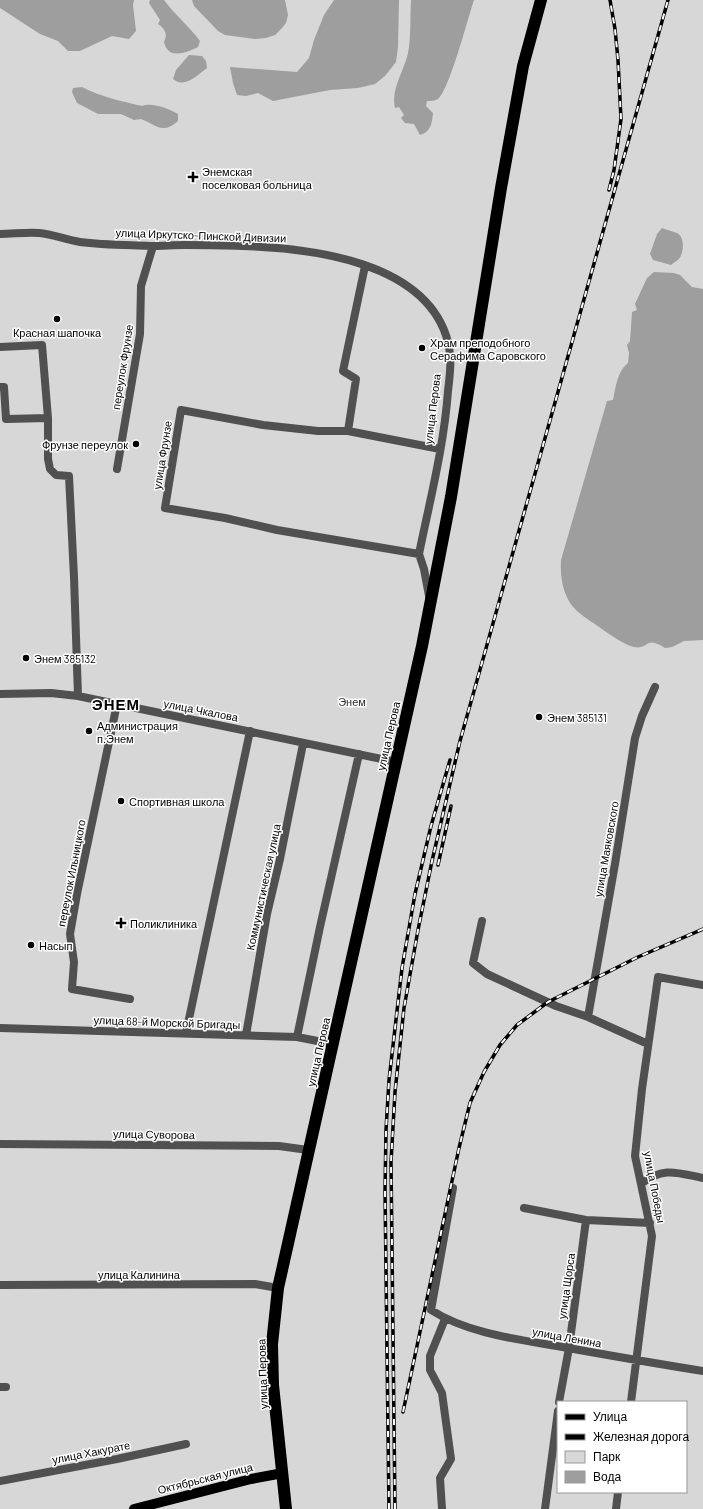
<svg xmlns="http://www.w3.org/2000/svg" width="703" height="1509" viewBox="0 0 703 1509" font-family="Barlow,sans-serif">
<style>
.green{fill:#d7d7d7;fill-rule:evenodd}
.water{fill:#9e9e9e}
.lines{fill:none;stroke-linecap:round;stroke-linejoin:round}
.major-casing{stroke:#dbdbdb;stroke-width:11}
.highway-casing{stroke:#dbdbdb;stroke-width:13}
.minor{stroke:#505050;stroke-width:8}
.major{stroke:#000;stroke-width:10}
.highway{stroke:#000;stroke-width:12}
.rail-casing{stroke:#000;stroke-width:3.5}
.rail{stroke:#fff;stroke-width:2;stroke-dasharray:6;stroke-linecap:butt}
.poi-dot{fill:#000;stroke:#fff;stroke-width:1.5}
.labels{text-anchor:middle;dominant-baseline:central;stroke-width:3;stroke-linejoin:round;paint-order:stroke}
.poi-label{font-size:11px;fill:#000;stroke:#fff;text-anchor:start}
.street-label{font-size:11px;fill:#000;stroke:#fff}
.park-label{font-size:11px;fill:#2e2e2e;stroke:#fff}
.district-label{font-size:15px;font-weight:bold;letter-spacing:1px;fill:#000;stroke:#fff}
</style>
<rect width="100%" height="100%" fill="#fff"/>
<path class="green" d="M0 0H703V1509H0ZM558 1402H686V1492H558Z"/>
<path class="water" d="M0 0H134L133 5 136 31 129 39 112 36 80 51H68L58 41 40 34 0 8Z
M150 0H164C175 15 189 26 200 41L198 47C186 53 168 60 164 42 168 34 165 29 158 24L160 20 149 3Z
M192 0H285L288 15 286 23 282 28 275 35 266 38 255 39 225 35 218 31 194 6Z
M334 0H399L398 47 396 62 385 76 375 84 358 88 330 90 273 101 258 93 246 96 237 95 233 83 230 67 297 72 309 58 314 40 324 15Z
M411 0H474C468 18 450 87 439 98 436 101 431 101 427 101L426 106 433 113C432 123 431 132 420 135L414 124 405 123 401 118 404 115 399 107 395 108C390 87 407 68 409 47 411 32 410 16 411 0Z
M189 55 202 56 206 61 207 68C197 75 185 89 173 79L176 70Z
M82 87C101 97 121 101 142 106 152 102 169 109 178 114V121C162 135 157 125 141 119L134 120 121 114H98L77 103 72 92 73 88Z
M662 228C666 230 672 231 677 233 685 237 684 252 679 259 677 261 673 263 671 265L653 260 650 254 657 234Z
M654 272 674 273 680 275 692 287 703 289V640L684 641 672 647 665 648C644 635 650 650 634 647 625 645 610 635 602 629 594 623 585 618 577 611 563 598 560 578 561 560L607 401 613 400C616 386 617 372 628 363L629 353 627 345 630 341 632 312 637 310 635 304 647 278Z"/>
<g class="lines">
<defs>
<path id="major" d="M134 1509 251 1479 283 1473"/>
<path id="highway" d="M286 1509 273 1385 272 1344 278 1288 422 646 451 497 501 188 523 66 541 0"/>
</defs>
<use href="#major" class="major-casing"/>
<use href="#highway" class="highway-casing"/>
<path class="minor" d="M0 234C13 234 26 232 39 233 53 234 66 240 80 242 103 245 127 245 150 246 162 246 174 245 185 245 204 245 223 245 242 246 310 248 427 261 448 342 452 358 450 375 448 391 444 446 430 500 419 554L424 569 429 596
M0 347 42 345 48 418V459L50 469 56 475 69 476 74 577 78 696
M0 387H4L6 419 48 418
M348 431 356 379 343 371 365 266
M117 469 140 334 141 286 153 246
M419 554 277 530 225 518 165 508 181 410 263 425 318 431H348L440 449
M0 694 51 693 78 696 396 762
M117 704 77 894 70 934 74 962 72 989 130 999
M482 921 473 963 487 974 556 1006 588 1017 648 1044
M588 1017 615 864 635 738 642 716 655 687
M0 1028 297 1037 333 1044
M186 1033 250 731
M246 1035 267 914 280 859 303 744
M297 1037 320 927 359 754
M0 1144 279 1146 308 1150
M641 1184C663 1166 678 1173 703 1178
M453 1188 431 1310C470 1335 524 1340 568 1348 613 1356 658 1364 703 1371
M524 1208 586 1220 650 1223
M0 1285 255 1284 278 1288
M0 1387H6
M559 1402 569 1348 586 1220
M631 1402 652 1236 635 1156 642 1089 658 977 703 985
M0 1481 117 1459 186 1444
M442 1509 440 1478 451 1459 442 1393 430 1370V1356L445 1319
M545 1509 558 1411
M616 1509 618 1492"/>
<use href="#major" class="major"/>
<use href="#highway" class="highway"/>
<defs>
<path id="rail" d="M609 190 614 170 621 119 618 60 615 29 610 0
M438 865 451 806
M403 1412 459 1148 470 1103 484 1072 500 1045 517 1025 548 1002 638 957 703 929
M389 1509 385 1191 386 1130 389 1080 402 968 415 894 431 826 450 760
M395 1509 391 1162 395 1092 404 1008 418 930 432 861 460 741 668 0"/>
</defs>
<use href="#rail" class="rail-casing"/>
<use href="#rail" class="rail"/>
</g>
<g class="poi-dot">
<path d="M191 171h4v4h4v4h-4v4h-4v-4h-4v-4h4z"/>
<circle cx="57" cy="319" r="4"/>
<circle cx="422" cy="348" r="4"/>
<circle cx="136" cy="444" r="4"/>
<circle cx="26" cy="658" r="4"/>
<circle cx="539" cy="717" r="4"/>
<circle cx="89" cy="731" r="4"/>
<circle cx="121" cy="801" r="4"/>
<path d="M119 917h4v4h4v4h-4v4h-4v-4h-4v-4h4z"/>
<circle cx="31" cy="945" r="4"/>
</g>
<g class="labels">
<g class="poi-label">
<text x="202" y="171">Энемская<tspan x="202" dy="13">поселковая больница</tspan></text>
<text x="57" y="332" text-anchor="middle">Красная шапочка</text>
<text x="430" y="342">Храм преподобного<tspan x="430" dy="13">Серафима Саровского</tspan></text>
<text x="128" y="444" text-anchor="end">Фрунзе переулок</text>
<text x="34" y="658">Энем 385132</text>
<text x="547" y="717">Энем 385131</text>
<text x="97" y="725">Администрация<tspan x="97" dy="13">п.Энем</tspan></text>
<text x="129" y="801">Спортивная школа</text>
<text x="130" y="923">Поликлиника</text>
<text x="39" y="945">Насып</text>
</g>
<g class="street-label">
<text transform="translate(201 235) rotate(2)">улица Иркутско-Пинской Дивизии</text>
<text transform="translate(122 367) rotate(-81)">переулок Фрунзе</text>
<text transform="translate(432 409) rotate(-83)">улица Перова</text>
<text transform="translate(162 455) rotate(-81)">улица Фрунзе</text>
<text transform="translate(201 710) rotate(11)">улица Чкалова</text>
<text transform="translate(388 736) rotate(-77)">улица Перова</text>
<text transform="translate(606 849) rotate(-80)">улица Маяковского</text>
<text transform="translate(71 873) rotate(-79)">переулок Ильницкого</text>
<text transform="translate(263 887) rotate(-78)">Коммунистическая улица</text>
<text transform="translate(167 1022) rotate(2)">улица 68-й Морской Бригады</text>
<text transform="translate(318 1052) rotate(-77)">улица Перова</text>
<text transform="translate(154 1134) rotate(1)">улица Суворова</text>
<text transform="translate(655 1187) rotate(79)">улица Победы</text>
<text x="139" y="1274">улица Калинина</text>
<text transform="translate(566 1286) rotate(-82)">улица Щорса</text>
<text transform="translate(567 1337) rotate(10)">улица Ленина</text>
<text transform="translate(262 1374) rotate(-92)">улица Перова</text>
<text transform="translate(91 1452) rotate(-11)">улица Хакурате</text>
<text transform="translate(205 1478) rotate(-14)">Октябрьская улица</text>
</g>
<g class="park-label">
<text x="352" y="701">Энем</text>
</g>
<g class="district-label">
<text x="116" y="704">ЭНЕМ</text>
</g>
</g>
<rect x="557" y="1401" width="130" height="92" fill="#ffffff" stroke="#999999"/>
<rect x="565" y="1414" width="20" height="6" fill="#000000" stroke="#999999"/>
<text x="593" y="1421" font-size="12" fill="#000000">Улица</text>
<rect x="565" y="1434" width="20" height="6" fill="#000000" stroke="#999999"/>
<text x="593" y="1441" font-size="12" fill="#000000">Железная дорога</text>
<rect x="565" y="1451" width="20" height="12" fill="#d7d7d7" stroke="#999999"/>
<text x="593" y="1461" font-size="12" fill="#000000">Парк</text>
<rect x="565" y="1471" width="20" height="12" fill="#9e9e9e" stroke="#999999"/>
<text x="593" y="1481" font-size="12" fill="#000000">Вода</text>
</svg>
